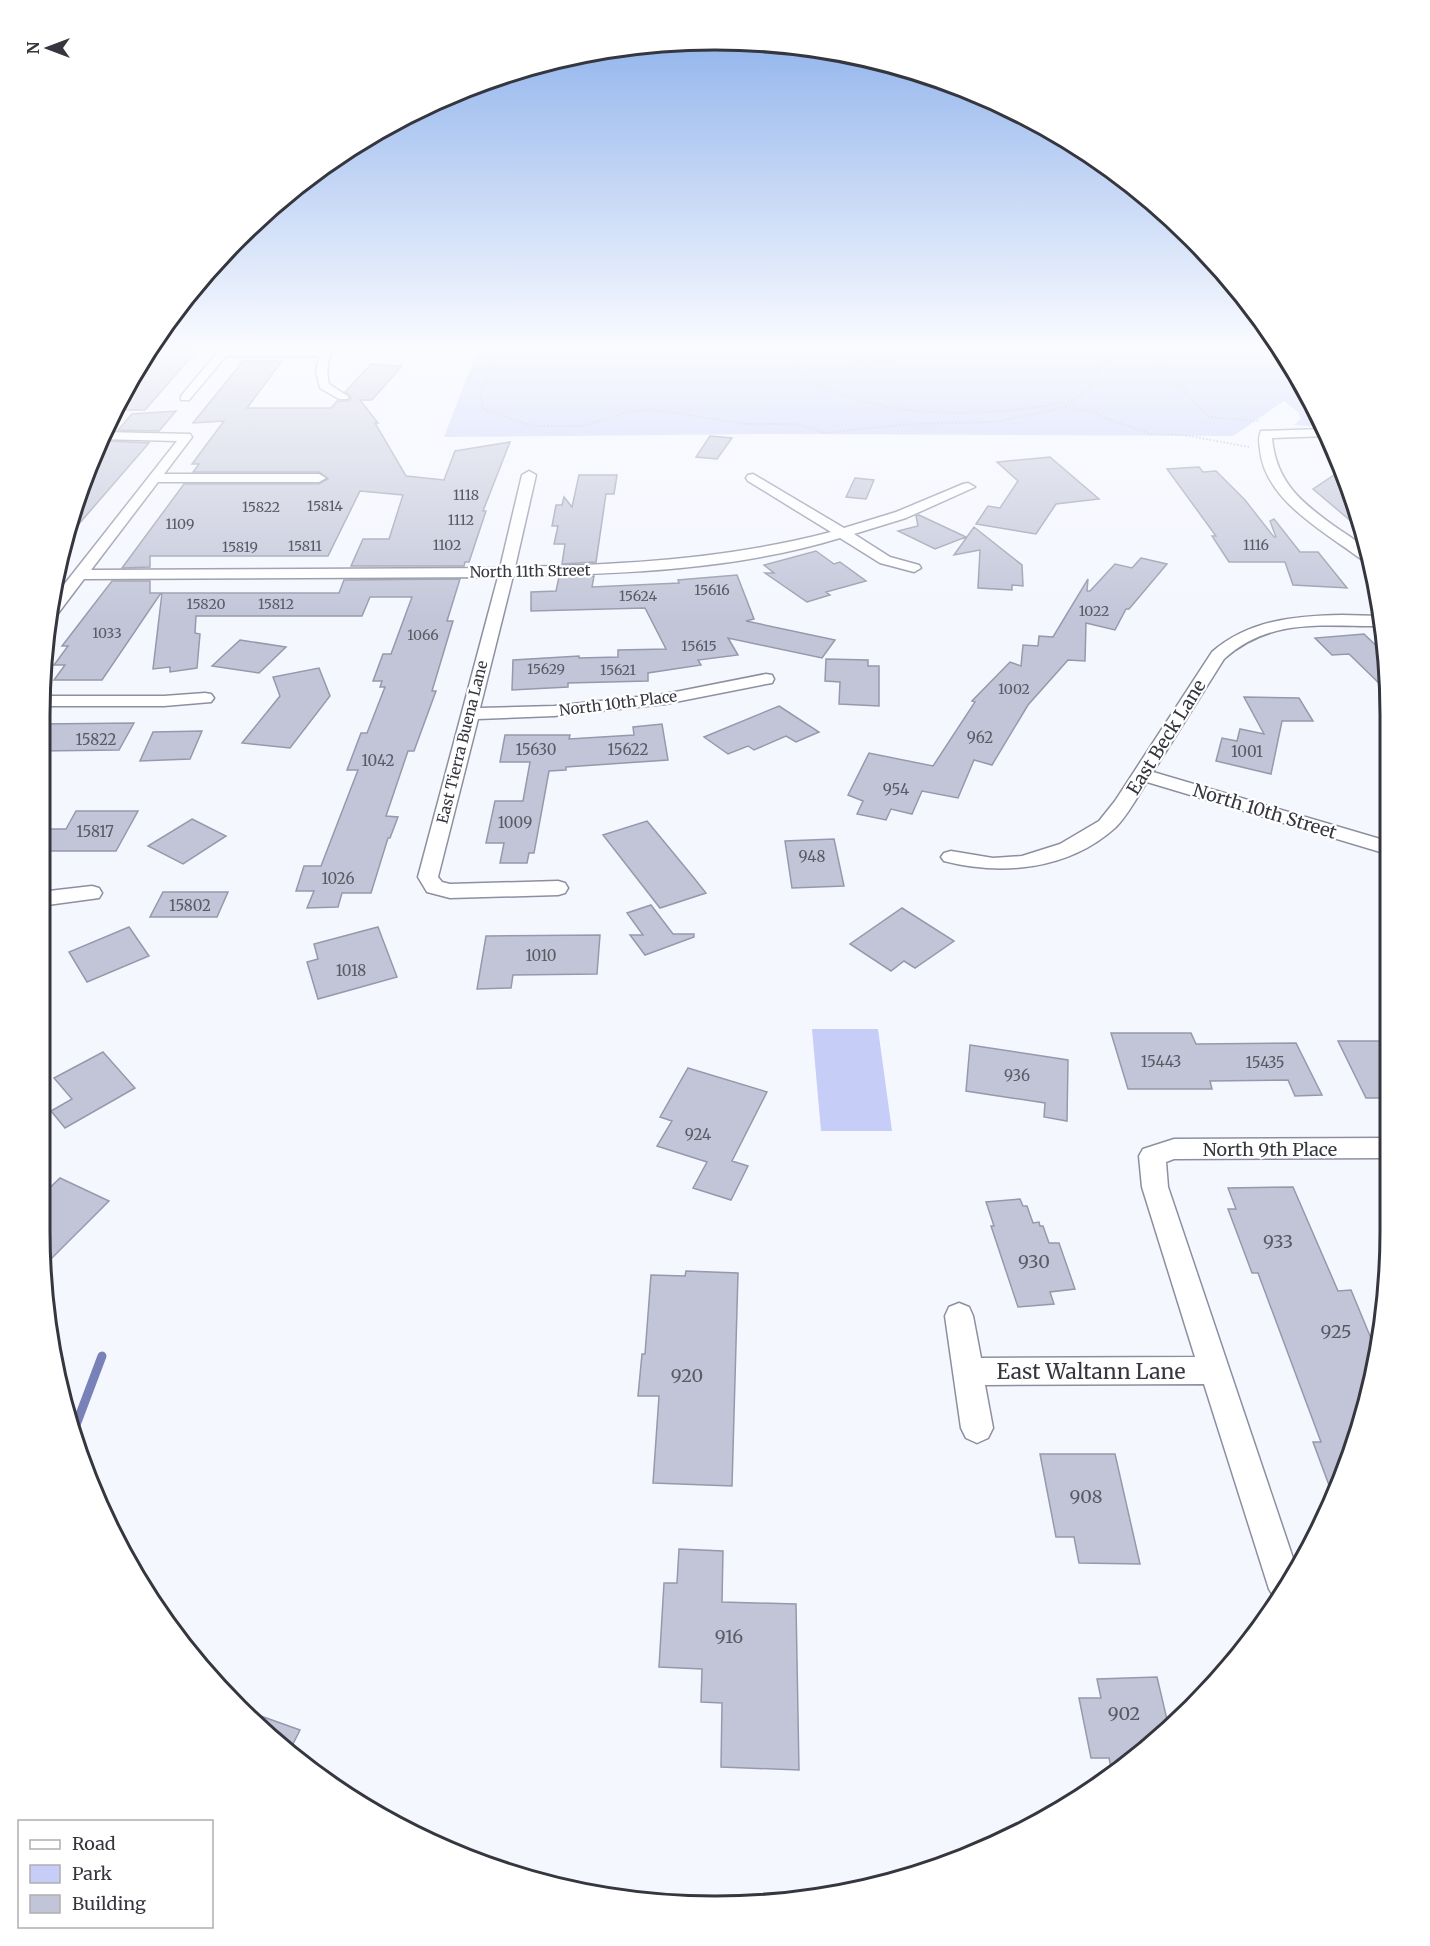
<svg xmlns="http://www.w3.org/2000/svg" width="1430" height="1946" viewBox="0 0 1430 1946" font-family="Merriweather,serif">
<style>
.green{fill:#c6cef7}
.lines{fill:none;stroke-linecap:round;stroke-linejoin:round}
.stream{stroke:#7982b8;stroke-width:9}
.building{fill:#c2c5d8;stroke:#9699ab;stroke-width:1.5}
.street-casing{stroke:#8c8fa0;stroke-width:3}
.path{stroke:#b9bac2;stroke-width:2;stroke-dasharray:1.5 2;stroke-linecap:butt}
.street{fill:#fff;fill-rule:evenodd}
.labels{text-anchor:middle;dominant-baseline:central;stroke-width:4.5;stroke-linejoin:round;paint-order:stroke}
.far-number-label{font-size:14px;fill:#585a64}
.far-street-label{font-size:15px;fill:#35363e;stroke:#fff}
.number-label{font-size:15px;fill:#585a64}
.street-label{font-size:18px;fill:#35363e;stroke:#fff}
.near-number-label{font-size:18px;fill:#585a64}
.near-street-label{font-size:21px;fill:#35363e;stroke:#fff}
.rim{fill:none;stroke:#35363e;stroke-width:3}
</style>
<rect width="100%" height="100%" fill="#f5f7ff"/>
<path class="green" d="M478 348H1277L1303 393 1295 394 1313 411 1322 427 1294 425 1301 419 1299 413 1284 401 1233 436 764 434 444 437Z
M812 1029H878L892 1131H821Z"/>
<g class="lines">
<path class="stream" d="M73 1433 102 1356"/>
</g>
<path class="building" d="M162 348H199L145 410H112L125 388Z
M243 361H282L247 408H331L337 401H347L351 399 350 395 345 392 371 364 402 366 372 400H360L378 423H375L406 476 444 480 455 451 510 442 483 511H486L469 562H465L464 566H351L363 539H389L403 495 360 491 328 556H150V567L122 568 184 484H319L328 479 319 472H193L199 464H192L224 421 193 423Z
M176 411 159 431 118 430 132 414Z
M710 436 732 438 717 459 696 457Z
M108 441 149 443 65 540 63 539 93 458Z
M1050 457 1099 499 1056 504 1036 534 976 524 988 506 1000 508 1018 481 997 462Z
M1199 467 1203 472 1216 471 1245 500 1274 537H1276L1270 521 1274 519 1300 552H1318L1347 588 1293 585 1285 562H1229L1212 536H1216L1167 469Z
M1343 469 1352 501 1359 528 1313 489Z
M579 475H617L614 494H606L596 562 562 564 565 544H554L558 526H552L556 505H562L564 497 572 507Z
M855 478 874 480 866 499 846 497Z
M919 515 966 537 935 549 898 531 918 526 916 516Z
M974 527 1022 565 1023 586 1012 585V590L978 588 980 550 954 555Z
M816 551 834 564 840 562 866 581 826 592 830 595 807 602 765 573H774L764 565Z
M1141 558 1167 564 1129 609H1126L1115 630 1086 623 1085 661 1068 660 1028 705 992 765 974 760 958 798 922 791 912 814 891 809 886 820 857 814 863 801 848 795 869 753 933 766 975 702 972 701 1010 662 1021 666 1023 645 1038 646 1039 636 1053 637 1088 579 1087 591H1090L1115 564 1132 568Z
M737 575 754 619 746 621 835 640 822 658 728 638 738 655 698 660 701 665 648 673V681L568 683V687L512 690 513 660 579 656V658L618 657V650L666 649 645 608 531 611V592L556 591 559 577 594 576 592 587 679 583 678 580Z
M460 579 447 621H453L432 691H436L414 751H408L386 816 398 817 390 838H388L371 893H342L338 907 307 908 314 891H296L304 866H321L358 770H347L361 733H367L385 687H380L382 681H373L383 654H391L412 597H370L362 616H196L195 633 200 634 197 668 170 672V667L153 669 162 593H339L344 580Z
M112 581H150V593H161L102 680H54L65 665H54L68 646H62Z
M1364 634 1385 654 1386 690 1349 654 1332 655 1315 638Z
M240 640 286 647 259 673 212 666Z
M826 659 868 660V666H879V706L839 704 840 682 825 681Z
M319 668 330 696 290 748 242 743 280 696 273 677Z
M1244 697 1299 698 1313 721H1282L1271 774 1216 761 1222 738 1237 741 1240 729 1264 734Z
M779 706 819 732 796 742 786 736 754 750 748 746 728 754 704 737Z
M134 723 119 750 40 751V724Z
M662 724 668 760 566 767V770L549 771 534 853H529L527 863H500L504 843H486L495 801H523L530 762H500L505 735H570L569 739 634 735 633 727Z
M202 731 190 759 140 761 153 732Z
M76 811H138L116 851H40V829H66Z
M192 819 226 836 183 864 148 846Z
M647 821 694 878 706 893 660 908 603 835Z
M834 839 844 886 792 888 785 841Z
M163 892H228L217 917H150Z
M651 905 673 934H694V937L645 955 630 935H643L627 913Z
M902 908 954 941 915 968 904 961 891 971 850 944Z
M129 927 149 956 87 982 69 952Z
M378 927 397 977 318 999 307 962 318 959 314 944Z
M600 935 597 974 513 975 511 988 477 989 486 936Z
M1111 1033H1191L1196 1044 1296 1043 1322 1095 1295 1096 1288 1080 1210 1081 1212 1089H1128Z
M1338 1041H1388V1098H1366Z
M970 1045 1068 1060 1067 1121 1044 1117 1045 1103 966 1091Z
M103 1052 135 1088 65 1128 51 1111 72 1099 54 1078Z
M688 1068 767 1092 732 1161 748 1166 731 1200 693 1188 707 1162 657 1146 672 1121 660 1117Z
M60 1178 109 1201 44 1266 39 1231V1198Z
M1293 1187 1338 1291 1351 1290 1375 1348 1355 1448 1333 1496 1313 1442H1321L1258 1273H1252L1228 1209H1236L1228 1188Z
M1020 1199 1023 1206H1027L1033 1223 1039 1222 1040 1226H1043L1049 1243H1059L1075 1289 1050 1292 1054 1304 1018 1307 991 1226H994L986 1202Z
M686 1271 738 1273 732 1486 653 1483 659 1396H638L642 1354H645L651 1275 685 1276Z
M1040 1454H1115L1140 1564 1079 1563 1074 1537H1056Z
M679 1549 723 1551 722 1602 796 1604 799 1770 721 1767 722 1703 701 1702 702 1669 659 1667 664 1583H677Z
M1157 1677 1169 1728 1126 1768 1113 1776 1109 1758H1091L1079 1698H1101L1097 1679Z
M241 1709 300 1730 289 1752 269 1739Z"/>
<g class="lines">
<defs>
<path id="street" d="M221 348H333C327 360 326 371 329 384L349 397 347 399H339L320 388 316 371 319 356H226L189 400H181V396Z
M1324 429 1328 436 1272 438C1276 483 1302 503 1337 528 1351 538 1363 542 1367 560L1361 559C1325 532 1264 500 1260 449 1259 443 1258 437 1261 431Z
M103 432 190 434 192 437 164 474H319L326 478 319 482H158L91 570 500 568 522 475 529 471 536 475 515 567C621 565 728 559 831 532L748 481 746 478 748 475 753 474 844 528 896 512 963 484 968 483 975 487 906 518 854 534 890 557 919 565 921 568 914 572 880 563 840 538C736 570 621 574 513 576L480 708 554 706 665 694 766 674 772 675 774 679 772 683 766 684 665 704 554 716 478 719 438 877 442 882 450 884 558 881 565 883 568 888 565 893 558 895 450 898 427 892 418 877 498 577 84 579 56 616 49 618 52 600 177 441 100 439Z
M1342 615 1382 616 1385 626C1326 627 1272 616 1224 659L1153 772 1387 841V854L1147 782C1137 797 1128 815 1115 828 1068 870 1002 876 944 861L941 857 944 853 951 851 993 858 1022 856 1060 844 1099 821 1115 801 1212 652C1249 620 1294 616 1342 615Z
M205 693 211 694 214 698 211 702 164 706H40V696H164Z
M92 886 99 888 102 893 99 898 40 906V892Z
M1389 1138V1158L1174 1159 1166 1162 1168 1187 1298 1573 1277 1602 1269 1589 1204 1384 985 1385 993 1428 988 1438 977 1443 966 1438 961 1428 945 1316 949 1307 959 1303 969 1307 973 1316 981 1358 1195 1357 1142 1187 1139 1156 1143 1149 1174 1139Z"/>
</defs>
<use href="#street" class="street-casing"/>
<path class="path" d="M503 348 504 351 493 361 494 369C484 383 475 393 485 410L533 426H583L624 413 649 409 746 424H796L825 433 909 424 994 422 1050 411 1068 405 1090 388 1098 371 1123 348
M773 348 797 360 794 367C859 424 991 418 1071 401
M832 348 860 364 893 361 937 348
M1143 348 1209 417 1259 421
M1098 370 1097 358 1104 348
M1065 407 1096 412 1099 416 1151 434 1184 435 1249 447"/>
<use href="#street" class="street"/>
</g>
<linearGradient id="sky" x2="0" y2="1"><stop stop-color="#87adea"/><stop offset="0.56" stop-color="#fafbff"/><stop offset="1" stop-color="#fafbff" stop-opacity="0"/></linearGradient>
<rect width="1430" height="621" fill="url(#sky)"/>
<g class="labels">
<g class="far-number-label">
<text x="466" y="495">1118</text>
<text x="325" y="506">15814</text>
<text x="261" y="507">15822</text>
<text x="461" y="520">1112</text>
<text x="180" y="524">1109</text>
<text x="447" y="545">1102</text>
<text x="1256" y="545">1116</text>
<text x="305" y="546">15811</text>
<text x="240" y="547">15819</text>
<text x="712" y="590">15616</text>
<text x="638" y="596">15624</text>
<text x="206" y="604">15820</text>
<text x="276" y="604">15812</text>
<text x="1094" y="611">1022</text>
<text x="107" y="633">1033</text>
<text x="423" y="635">1066</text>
<text x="699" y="646">15615</text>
<text x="546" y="669">15629</text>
<text x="618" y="670">15621</text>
<text x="1014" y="689">1002</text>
</g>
<g class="far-street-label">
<text transform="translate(530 571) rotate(-1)">North 11th Street</text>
<text transform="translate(618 703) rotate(-7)">North 10th Place</text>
<text transform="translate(462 742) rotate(-76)">East Tierra Buena Lane</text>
</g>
<g class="number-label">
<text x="980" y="737">962</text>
<text x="96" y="739">15822</text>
<text x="536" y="749">15630</text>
<text x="628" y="749">15622</text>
<text x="1247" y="751">1001</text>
<text x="378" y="760">1042</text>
<text x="896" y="789">954</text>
<text x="515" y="822">1009</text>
<text x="95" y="831">15817</text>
<text x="812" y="856">948</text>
<text x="338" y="878">1026</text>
<text x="190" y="905">15802</text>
<text x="541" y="955">1010</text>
<text x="351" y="970">1018</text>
<text x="1161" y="1061">15443</text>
<text x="1265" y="1062">15435</text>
<text x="1017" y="1075">936</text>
<text x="698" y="1134">924</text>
</g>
<g class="street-label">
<text transform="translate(1166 737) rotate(-58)">East Beck Lane</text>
<text transform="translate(1265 811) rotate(17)">North 10th Street</text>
<text x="1270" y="1149">North 9th Place</text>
</g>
<g class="near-number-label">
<text x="1278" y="1241">933</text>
<text x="1034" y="1261">930</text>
<text x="1336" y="1331">925</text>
<text x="687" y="1375">920</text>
<text x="1086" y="1496">908</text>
<text x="729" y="1636">916</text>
<text x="1124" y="1713">902</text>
</g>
<g class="near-street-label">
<text x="1091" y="1371">East Waltann Lane</text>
</g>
</g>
<path d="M0 0H1430V1946H0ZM715 50H715A665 665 0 0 1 1380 715V1231A665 665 0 0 1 715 1896H715A665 665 0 0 1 50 1231V715A665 665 0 0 1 715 50Z" fill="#fff" fill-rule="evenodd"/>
<path class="rim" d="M715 50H715A665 665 0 0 1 1380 715V1231A665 665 0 0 1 715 1896H715A665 665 0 0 1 50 1231V715A665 665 0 0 1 715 50Z"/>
<rect x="18" y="1820" width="195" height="108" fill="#ffffff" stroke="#aeafb2" stroke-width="1.5"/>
<rect x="30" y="1840" width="30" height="9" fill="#ffffff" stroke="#aeafb2" stroke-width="1.5"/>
<text x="72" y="1850" font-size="18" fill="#35363e">Road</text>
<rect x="30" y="1865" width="30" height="18" fill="#c6cef7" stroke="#aeafb2" stroke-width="1.5"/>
<text x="72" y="1880" font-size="18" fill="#35363e">Park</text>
<rect x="30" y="1895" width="30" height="18" fill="#c2c5d8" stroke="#aeafb2" stroke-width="1.5"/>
<text x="72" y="1910" font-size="18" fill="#35363e">Building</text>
<g transform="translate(48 48) rotate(270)" stroke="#ffffff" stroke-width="4.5" paint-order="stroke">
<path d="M0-4.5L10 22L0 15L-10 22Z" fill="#35363e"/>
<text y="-9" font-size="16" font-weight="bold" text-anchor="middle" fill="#35363e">N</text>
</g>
</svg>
